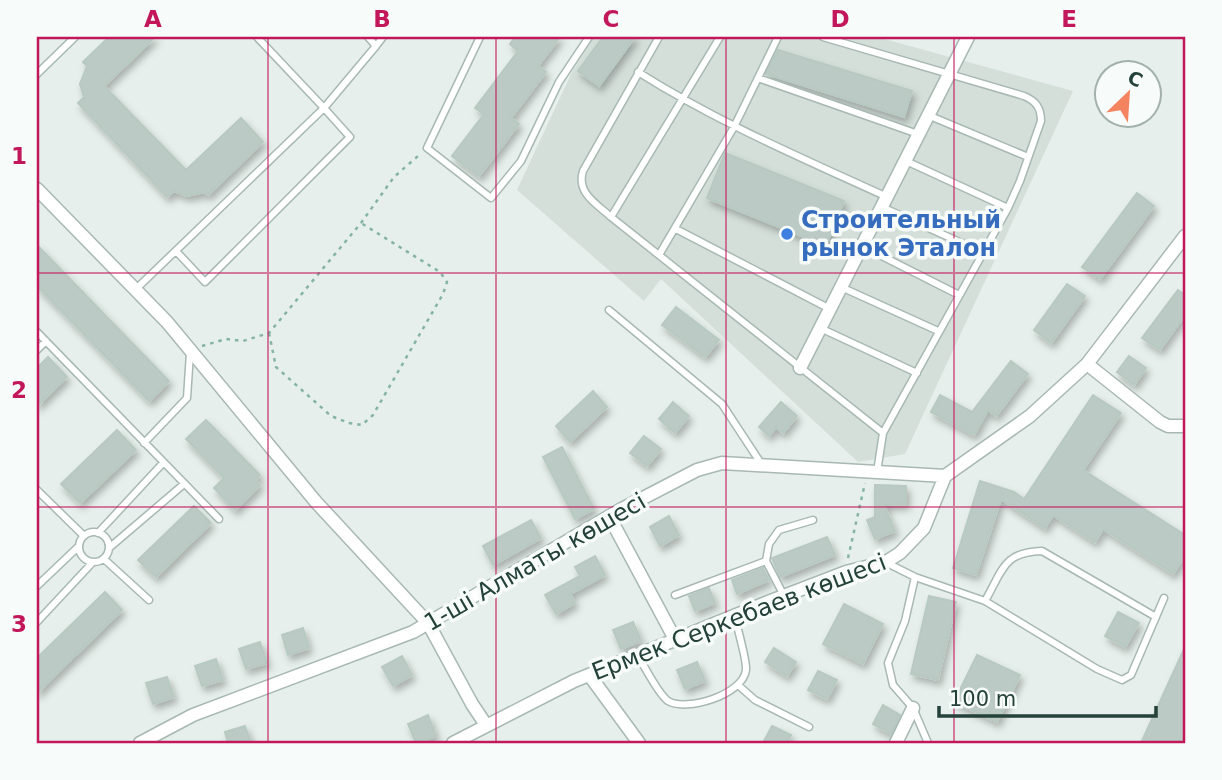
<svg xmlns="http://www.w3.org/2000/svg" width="1222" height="780" viewBox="0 0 1222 780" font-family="'DejaVu Sans',sans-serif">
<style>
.built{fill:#d4dfda}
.building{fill:#bbcac4;stroke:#b8c9c2;stroke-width:2;filter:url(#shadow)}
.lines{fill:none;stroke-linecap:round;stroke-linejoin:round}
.service-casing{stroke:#a8b8b2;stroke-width:9}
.minor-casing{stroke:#a8b8b2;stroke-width:15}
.path{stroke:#86b3a5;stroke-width:2.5;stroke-dasharray:3.5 5;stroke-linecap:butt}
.service{stroke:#fff;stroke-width:6}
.minor{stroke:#fff;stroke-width:12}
.grid{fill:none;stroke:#c2185b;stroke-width:2;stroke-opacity:0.55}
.shop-dot{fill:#3f7fe0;stroke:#f7fbf9;stroke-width:2.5}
.labels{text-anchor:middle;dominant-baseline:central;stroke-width:7;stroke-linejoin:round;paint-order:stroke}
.shop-label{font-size:24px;font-weight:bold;fill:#366cbe;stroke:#f7fbf9;text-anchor:start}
.street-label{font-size:24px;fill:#24423a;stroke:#f7fbf9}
.neatline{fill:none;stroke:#c2185b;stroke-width:2.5}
.grid-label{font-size:23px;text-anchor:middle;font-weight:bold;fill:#c2185b}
</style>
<defs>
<filter id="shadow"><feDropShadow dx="3" dy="5" stdDeviation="3.5" flood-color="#0004"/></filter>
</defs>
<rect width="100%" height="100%" fill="#e6efeb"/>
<path class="built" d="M594 37H877L1073 91 905 454 858 462 661 279 644 301 517 190 572 72Z"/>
<path class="building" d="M109 37H155L104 86 186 170 241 118 263 142 208 195 204 192 187 196 174 191 167 197 78 103 84 97 80 84 87 66 83 62Z
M515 37H560L538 66 546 72 511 118 519 124 479 176 452 156 484 114 475 108 518 51 510 44Z
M603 37H635L599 86 578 71Z
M778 50 912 91 904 117 766 74Z
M725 153 844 201 826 246 707 198Z
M1137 193 1154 206 1100 279 1082 267Z
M37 245 169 381 149 401 37 286Z
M1067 284 1085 296 1051 343 1034 330Z
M1178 290 1185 295V315L1160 350 1142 338Z
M676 307 719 340 705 357 662 325Z
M1129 356 1146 368 1134 385 1117 372Z
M48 357 67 377 37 406V368Z
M1011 361 1028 374 996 416 988 410 974 435 931 412 940 395 972 412Z
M593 391 607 407 570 442 556 426Z
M1093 395 1121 413 1083 470 1185 535V556L1173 574 1103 529 1095 542 1053 515 1045 528 1001 499 976 575 953 568 980 481 1014 492 1024 499Z
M673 402 689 416 675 433 659 419Z
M781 402 797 416 783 433 776 427 769 436 759 427Z
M206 420 260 475 255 480 260 485 235 510 214 488 224 478 186 439Z
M117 430 136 450 80 503 61 484Z
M644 436 661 449 647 466 630 453Z
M562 447 594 509 575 519 543 457Z
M875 485 906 486V504L884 505 895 531 875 539 867 520 875 517Z
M194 506 211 523 156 577 138 560Z
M669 516 679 535 660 546 650 527Z
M531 520 541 538 493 565 483 546Z
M827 537 835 555 780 577 772 558Z
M595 556 605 575 570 594 575 603 556 614 545 595 580 576 575 567Z
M763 568 769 580 737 594 732 580Z
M709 588 715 603 695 611 689 596Z
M105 592 122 610 37 693V658Z
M929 596 956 602 938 680 911 674Z
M844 604 883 624 863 664 823 644Z
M1118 612 1139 623 1125 647 1105 636Z
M633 622 641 641 621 649 613 630Z
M303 628 309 648 288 655 282 635Z
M260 642 267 663 246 669 239 649Z
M1185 647V743H1141Z
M774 648 796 662 787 676 765 662Z
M977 655 1020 675 997 722 954 702Z
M402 656 412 675 393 686 382 667Z
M216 659 223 680 202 686 195 666Z
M697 662 705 681 685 689 677 670Z
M818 671 837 680 827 699 808 690Z
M167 677 174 697 153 704 146 683Z
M883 705 900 715 891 734 873 724Z
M428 715 436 736 416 743 408 724Z
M245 726 251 743H228L225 732Z
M772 726 791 735 787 743H763Z"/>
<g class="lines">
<defs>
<path id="service" d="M257 37 324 108 376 46 368 37
M480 37 427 148 491 198 521 161 559 82 589 37
M659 37 583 171C576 193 597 204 611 217L883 433
M823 37 1024 96C1036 101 1041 108 1041 121L1020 181 1008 208 883 433 877 472
M376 46 383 37
M638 72C717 122 802 158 887 197
M37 74 75 37
M758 78 918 134
M930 116 1028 157
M906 161 1008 208
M882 207 984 253
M611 217 720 37
M676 229 830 309
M862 246 959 295
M659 255 734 127 778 37
M841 287 938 331
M136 289 324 108 350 137 205 282 176 251
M609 310 722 404 762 465
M820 328 917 373
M37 332 219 519
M37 350 46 341
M144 443 187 398 190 353
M37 490 84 536
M79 547a15 15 0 1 1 30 0a15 15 0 1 1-30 0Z
M98 533 163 463
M109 548 184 484
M104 559 149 600
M887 563 915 577 985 601 1097 669 1122 680 1131 675 1164 598
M915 577 905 621 888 663 893 685 913 708 928 743
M37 586 79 546
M675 595 766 561
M784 596 766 561 769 544 779 530 813 520
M985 601C1003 570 1003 552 1042 551L1156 617
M37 622 93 562
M638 656C645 667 658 694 668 701 686 712 743 695 746 670 747 660 737 628 735 617
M738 685 755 700 809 727"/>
<path id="minor" d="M37 189 167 322 316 502 428 623 472 704 486 725
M1087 364 1160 422 1168 426H1185
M800 368 968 37
M609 516 676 641
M590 676 639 743
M140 743 193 715 413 632 620 510 697 470 722 463 945 476
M453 743 574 681 768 602 846 572 886 562 900 553 924 528 945 476 1030 416 1087 364 1185 236
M896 743 913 708"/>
</defs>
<use href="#service" class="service-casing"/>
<use href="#minor" class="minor-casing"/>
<path class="path" d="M269 333 276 367 331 416 349 423 362 425 373 415 443 294 447 282 440 272 361 223
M202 346 226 339 243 341 269 333 361 223 394 177 418 156
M848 558 865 483"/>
<use href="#service" class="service"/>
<use href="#minor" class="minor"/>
</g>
<path class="grid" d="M268 37V743M496 37V743M726 37V743M954 37V743M37 273H1185M37 507H1185"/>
<circle class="shop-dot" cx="787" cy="234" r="7"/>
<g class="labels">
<g class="shop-label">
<text x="801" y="220">Строительный<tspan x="801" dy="28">рынок Эталон</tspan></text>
</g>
<g class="street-label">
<text transform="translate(535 562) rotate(-30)">1-ші Алматы көшесі</text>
<text transform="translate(739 617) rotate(-21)">Ермек Серкебаев көшесі</text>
</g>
</g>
<rect width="1222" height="780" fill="none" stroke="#f7fbf9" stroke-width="77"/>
<g transform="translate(1128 94) rotate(25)"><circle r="33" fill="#f7fbf9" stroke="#a3b1ad" stroke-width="2"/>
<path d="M0-5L12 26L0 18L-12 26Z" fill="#f4845f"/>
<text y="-10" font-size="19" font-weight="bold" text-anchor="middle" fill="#24423a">С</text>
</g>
<path d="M939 706v10h217v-10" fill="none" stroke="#24423a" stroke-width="3.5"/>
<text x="949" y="706" font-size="21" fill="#24423a" stroke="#f7fbf9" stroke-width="5" paint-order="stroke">100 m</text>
<rect x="38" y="38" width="1146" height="704" class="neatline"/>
<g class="grid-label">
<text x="153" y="27">A</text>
<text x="382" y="27">B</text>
<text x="611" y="27">C</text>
<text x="840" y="27">D</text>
<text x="1069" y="27">E</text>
<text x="19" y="164">1</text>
<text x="19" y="398">2</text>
<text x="19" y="632">3</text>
</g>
</svg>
